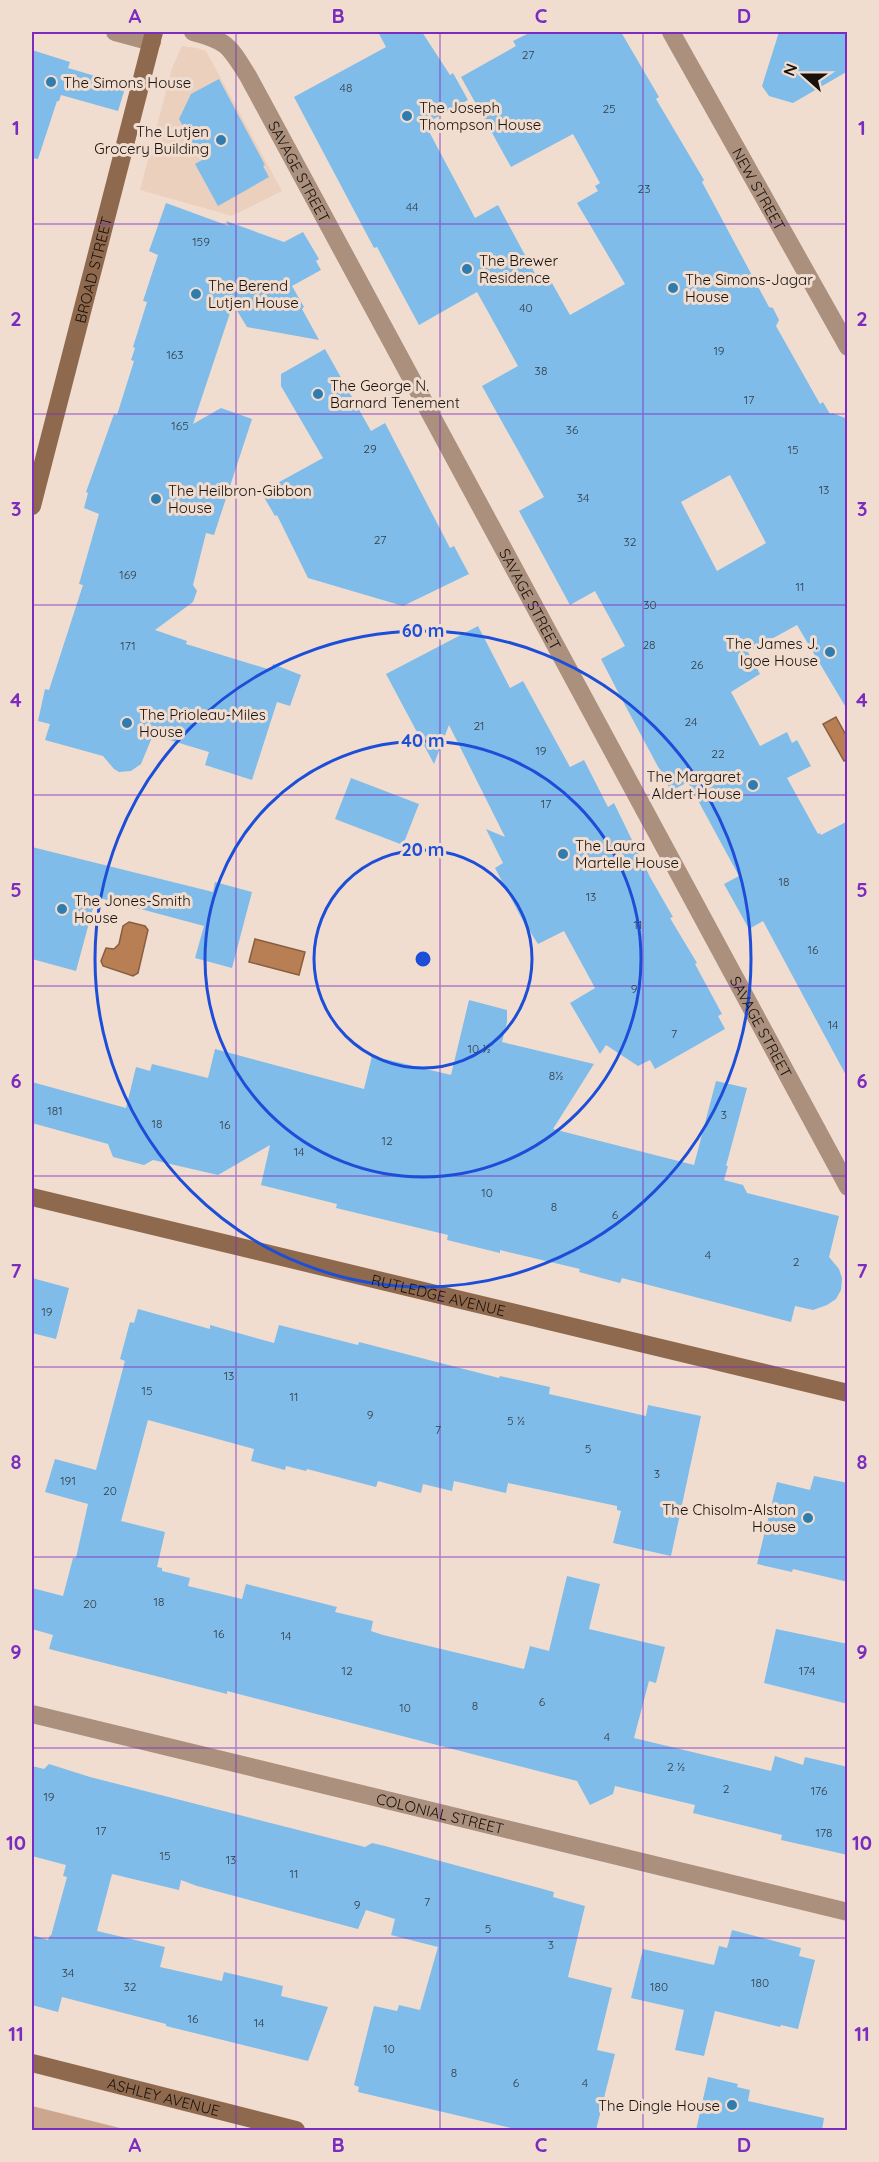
<svg xmlns="http://www.w3.org/2000/svg" width="879" height="2162" viewBox="0 0 879 2162" font-family="Quicksand,sans-serif">
<style>
.built{fill:#ebd0be}
.green{fill:#cda78d}
.water{fill:#b87f55;stroke:#885e3f;stroke-width:1.5}
.building{fill:#7fbce9;fill-rule:evenodd}
.lines{fill:none;stroke-linecap:round;stroke-linejoin:round}
.street{stroke:#ab907e;stroke-width:18}
.secondary{stroke:#8e694e;stroke-width:18}
.grid{fill:none;stroke:#7b2cbf;stroke-width:1.5;stroke-opacity:0.55}
.ring{fill:none;stroke:#1d4ed8;stroke-width:3}
.poi-dot{fill:#307caf;stroke:#f1ddcf;stroke-width:2}
.labels{text-anchor:middle;dominant-baseline:central;stroke-width:6;stroke-linejoin:round;paint-order:stroke}
.number-label{font-size:12px;fill:#323c43}
.poi-label{font-size:15px;fill:#18110c;stroke:#f1ddcf;text-anchor:start}
.street-label{font-size:15px;fill:#18110c;stroke:#f1ddcf}
.centre{fill:#1d4ed8;stroke:#f1ddcf;stroke-width:3}
.ring-label{font-size:18px;text-anchor:middle;font-weight:bold;fill:#1d4ed8;stroke:#f1ddcf;stroke-width:6;stroke-linejoin:round;paint-order:stroke}
.neatline{fill:none;stroke:#7b2cbf;stroke-width:2}
.grid-label{font-size:20px;text-anchor:middle;font-weight:bold;fill:#7b2cbf}
</style>
<rect width="100%" height="100%" fill="#f1ddcf"/>
<path class="built" d="M182 46 197 48 206 51 282 191 232 216 140 190 172 68Z"/>
<path class="green" d="M32 2106 128 2130H32Z"/>
<path class="water" d="M836 717 847 737V759L844 761 823 724Z
M129 922 145 926 148 930 138 973 133 976 103 966 101 961 106 948 114 949 119 944 123 926Z
M255 939 305 952 299 975 249 962Z"/>
<path class="building" d="M378 32H422L450 75 453 73 468 100 425 124 475 218 498 205 539 281 548 276 570 315 625 284 577 203 598 191 595 186 600 183 573 134 511 167 461 77 516 46 513 41 531 32H621L659 97 656 99 704 180 702 182 769 307 773 308 779 320 776 326 820 404 823 402 830 414 832 413 848 419V711L797 625 748 652 760 674 731 692 760 746 787 732 792 743 797 740 811 766 787 778 818 834 820 833 821 835 848 821V1079L763 921 749 929 724 884 739 876 688 782 671 791 618 692 601 659 625 646 595 591 570 605 519 511 544 497 482 386 518 366 477 292 419 325 377 247 374 248 294 97 386 47ZM730 475 766 543 717 571 681 502Z
M779 32H848V71L793 103 769 96 762 86Z
M32 50 70 62 68 68 126 85 118 111 61 95 59 101H57L38 159 32 158Z
M219 79 265 165 263 166 269 177 218 206 195 164 202 160 179 119 191 94Z
M166 203 229 226 226 221 284 242 303 232 319 259 316 261 321 270 292 286 304 307 302 309 319 340 247 327 233 304 193 424 221 408 252 419 214 535 206 533 193 585 197 591 193 602 155 630 187 641 186 644 271 670 273 664 301 675 290 706 277 702 252 780 205 765 209 752 153 735 141 764 131 771 119 772 114 769 103 756 45 740 50 724 38 721 45 689 49 690 83 585 79 584 99 514 84 508 88 493 86 492 114 414 117 415 134 361 131 360 135 348 133 347 147 302 143 301 158 255 149 251Z
M325 349 371 431 385 423 450 548 454 546 469 574 403 606 308 578 277 515 275 516 261 492 323 458 281 386V374Z
M478 626 510 688 523 681 570 767 584 760 608 807 614 803 650 877 673 917 670 918 697 963 695 964 722 1014 718 1016 725 1029 655 1069 650 1060 638 1066 606 1045 600 1054 570 1003 595 988 564 931 538 944 522 919 495 868 503 863 486 829 505 837 449 725 434 764 386 674Z
M351 778 419 804 403 845 335 819Z
M32 847 213 892 215 882 252 892 232 968 195 958 204 926 96 897 76 971 32 959Z
M469 1000 507 1010V1022L502 1042 594 1064 553 1129 694 1165 716 1081 747 1088 726 1166H728L724 1180 743 1185 747 1193 839 1216 829 1257 839 1269 842 1278 841 1290 836 1299 827 1305 813 1310 795 1306 791 1322 622 1278 620 1283 579 1272 580 1269 500 1250V1253L447 1240 448 1235 336 1208 337 1204 261 1185 270 1145 218 1175 153 1160 144 1165 113 1157 108 1144 32 1123V1082L126 1108 136 1067 150 1071 152 1064 208 1078 215 1049 364 1089 372 1056 451 1075Z
M32 1278 69 1288 56 1339 32 1333Z
M138 1309 210 1329V1325L274 1343 279 1325 358 1345 359 1342 499 1378 500 1376 550 1387 549 1394 646 1416 648 1405 701 1416 671 1556 613 1543 621 1511 617 1510V1506L508 1483 506 1493 454 1481 452 1491 423 1484 421 1493 378 1481 376 1487 307 1469 306 1471 286 1466 285 1470 251 1461 254 1449 148 1420 121 1521 165 1532 157 1567 162 1568V1571L190 1578 188 1586 242 1599 246 1584 337 1607 335 1612 373 1621 371 1631 383 1635 524 1669 530 1646 549 1651 567 1576 600 1584 589 1629 665 1647 656 1683 649 1681 634 1738 771 1771 775 1756 803 1765 805 1757 848 1767V1855L781 1840 782 1835 693 1813 695 1805 615 1786 613 1794 590 1805 577 1781 227 1691V1694L49 1649 53 1635 32 1629V1588L63 1596 73 1558H76L88 1504 45 1492 55 1459 96 1470 125 1361 120 1359 130 1322 134 1323Z
M814 1476 848 1483V1582L793 1569 792 1572 757 1564 777 1482 810 1490Z
M776 1629 848 1644V1704L764 1683Z
M49 1764 90 1777 365 1847 372 1843 385 1846 554 1892 553 1897 585 1906 568 1977 612 1988 597 2050 615 2054 596 2130H520L358 2092 359 2087 354 2085 374 2006 397 2011 399 2005 420 2010 438 1947 391 1935 395 1919 366 1910 358 1929 197 1886 181 1880 179 1890 112 1874 97 1931 165 1947 160 1967 222 1981 224 1972 283 1986 281 1996 328 2007 308 2061 166 2026V2024L62 1997 58 2012 32 2005V1935L48 1940 50 1935 51 1936 67 1877 63 1876 66 1865 32 1856V1766L44 1769Z
M732 1930 801 1948 799 1956 815 1960 798 2029 781 2025 780 2027 715 2011 704 2056 675 2050 684 2010 631 1998 643 1949 714 1965 719 1946 727 1948Z
M708 2077 738 2084 737 2087 750 2090 748 2101 824 2118 822 2130H696Z"/>
<g class="lines">
<g class="street">
<path d="M115 32 152 42"/>
<path id="s1" d="M193 32C228 41 229 46 248 76L848 1187"/>
<path id="s2" d="M671 32 848 347"/>
<path id="s3" d="M32 1714 848 1912"/>
</g>
<g class="secondary">
<path id="s4" d="M32 506 154 32"/>
<path id="s5" d="M32 1197 848 1393"/>
<path id="s6" d="M32 2063 296 2130"/>
</g>
</g>
<path class="grid" d="M236 32V2130M440 32V2130M643 32V2130M32 224H848M32 414H848M32 605H848M32 795H848M32 986H848M32 1176H848M32 1367H848M32 1557H848M32 1748H848M32 1938H848"/>
<g class="ring">
<circle cx="423" cy="959" r="109"/>
<circle cx="423" cy="959" r="218"/>
<circle cx="423" cy="959" r="328"/>
</g>
<g class="poi-dot">
<circle cx="51" cy="82" r="6"/>
<circle cx="407" cy="116" r="6"/>
<circle cx="221" cy="140" r="6"/>
<circle cx="467" cy="269" r="6"/>
<circle cx="673" cy="288" r="6"/>
<circle cx="196" cy="294" r="6"/>
<circle cx="318" cy="394" r="6"/>
<circle cx="156" cy="499" r="6"/>
<circle cx="830" cy="652" r="6"/>
<circle cx="127" cy="723" r="6"/>
<circle cx="753" cy="785" r="6"/>
<circle cx="563" cy="854" r="6"/>
<circle cx="62" cy="909" r="6"/>
<circle cx="808" cy="1518" r="6"/>
<circle cx="732" cy="2105" r="6"/>
</g>
<g class="labels">
<g class="number-label">
<text x="528" y="54">27</text>
<text x="346" y="87">48</text>
<text x="609" y="108">25</text>
<text x="644" y="188">23</text>
<text x="412" y="206">44</text>
<text x="201" y="241">159</text>
<text x="526" y="307">40</text>
<text x="719" y="350">19</text>
<text x="175" y="354">163</text>
<text x="541" y="370">38</text>
<text x="749" y="399">17</text>
<text x="180" y="425">165</text>
<text x="572" y="429">36</text>
<text x="370" y="448">29</text>
<text x="793" y="449">15</text>
<text x="824" y="489">13</text>
<text x="583" y="497">34</text>
<text x="380" y="539">27</text>
<text x="630" y="541">32</text>
<text x="128" y="574">169</text>
<text x="800" y="586">11</text>
<text x="650" y="604">30</text>
<text x="649" y="644">28</text>
<text x="128" y="645">171</text>
<text x="697" y="664">26</text>
<text x="691" y="721">24</text>
<text x="479" y="725">21</text>
<text x="541" y="750">19</text>
<text x="718" y="753">22</text>
<text x="546" y="803">17</text>
<text x="784" y="881">18</text>
<text x="591" y="896">13</text>
<text x="638" y="924">11</text>
<text x="813" y="949">16</text>
<text x="634" y="988">9</text>
<text x="833" y="1024">14</text>
<text x="674" y="1033">7</text>
<text x="479" y="1048">10 ½</text>
<text x="556" y="1075">8½</text>
<text x="55" y="1110">181</text>
<text x="724" y="1114">3</text>
<text x="157" y="1123">18</text>
<text x="225" y="1124">16</text>
<text x="387" y="1140">12</text>
<text x="299" y="1151">14</text>
<text x="487" y="1192">10</text>
<text x="554" y="1206">8</text>
<text x="615" y="1214">6</text>
<text x="708" y="1254">4</text>
<text x="796" y="1261">2</text>
<text x="47" y="1311">19</text>
<text x="229" y="1375">13</text>
<text x="147" y="1390">15</text>
<text x="294" y="1396">11</text>
<text x="370" y="1414">9</text>
<text x="516" y="1420">5 ½</text>
<text x="438" y="1429">7</text>
<text x="588" y="1448">5</text>
<text x="657" y="1473">3</text>
<text x="68" y="1480">191</text>
<text x="110" y="1490">20</text>
<text x="159" y="1601">18</text>
<text x="90" y="1603">20</text>
<text x="219" y="1633">16</text>
<text x="286" y="1635">14</text>
<text x="347" y="1670">12</text>
<text x="807" y="1670">174</text>
<text x="542" y="1701">6</text>
<text x="475" y="1705">8</text>
<text x="405" y="1707">10</text>
<text x="607" y="1736">4</text>
<text x="676" y="1766">2 ½</text>
<text x="726" y="1788">2</text>
<text x="819" y="1790">176</text>
<text x="49" y="1796">19</text>
<text x="101" y="1830">17</text>
<text x="824" y="1832">178</text>
<text x="165" y="1855">15</text>
<text x="231" y="1859">13</text>
<text x="294" y="1873">11</text>
<text x="427" y="1901">7</text>
<text x="357" y="1904">9</text>
<text x="488" y="1928">5</text>
<text x="551" y="1944">3</text>
<text x="68" y="1972">34</text>
<text x="760" y="1982">180</text>
<text x="130" y="1986">32</text>
<text x="659" y="1986">180</text>
<text x="193" y="2018">16</text>
<text x="259" y="2022">14</text>
<text x="389" y="2048">10</text>
<text x="454" y="2072">8</text>
<text x="516" y="2082">6</text>
<text x="585" y="2082">4</text>
</g>
<g class="poi-label">
<text x="63" y="82">The Simons House</text>
<text x="419" y="107">The Joseph<tspan x="419" dy="17">Thompson House</tspan></text>
<text x="209" y="131" text-anchor="end">The Lutjen<tspan x="209" dy="17">Grocery Building</tspan></text>
<text x="479" y="260">The Brewer<tspan x="479" dy="17">Residence</tspan></text>
<text x="685" y="279">The Simons-Jagar<tspan x="685" dy="17">House</tspan></text>
<text x="208" y="285">The Berend<tspan x="208" dy="17">Lutjen House</tspan></text>
<text x="330" y="385">The George N.<tspan x="330" dy="17">Barnard Tenement</tspan></text>
<text x="168" y="490">The Heilbron-Gibbon<tspan x="168" dy="17">House</tspan></text>
<text x="818" y="643" text-anchor="end">The James J.<tspan x="818" dy="17">Igoe House</tspan></text>
<text x="139" y="714">The Prioleau-Miles<tspan x="139" dy="17">House</tspan></text>
<text x="741" y="776" text-anchor="end">The Margaret<tspan x="741" dy="17">Aldert House</tspan></text>
<text x="575" y="845">The Laura<tspan x="575" dy="17">Martelle House</tspan></text>
<text x="74" y="900">The Jones-Smith<tspan x="74" dy="17">House</tspan></text>
<text x="796" y="1509" text-anchor="end">The Chisolm-Alston<tspan x="796" dy="17">House</tspan></text>
<text x="720" y="2105" text-anchor="end">The Dingle House</text>
</g>
<g class="street-label">
<text stroke="none"><textPath href="#s1" startOffset="182">SAVAGE STREET</textPath></text>
<text stroke="none"><textPath href="#s2" startOffset="180">NEW STREET</textPath></text>
<text stroke="none"><textPath href="#s4" startOffset="244">BROAD STREET</textPath></text>
<text stroke="none"><textPath href="#s1" startOffset="668">SAVAGE STREET</textPath></text>
<text stroke="none"><textPath href="#s1" startOffset="1154">SAVAGE STREET</textPath></text>
<text stroke="none"><textPath href="#s5" startOffset="418">RUTLEDGE AVENUE</textPath></text>
<text stroke="none"><textPath href="#s3" startOffset="420">COLONIAL STREET</textPath></text>
<text stroke="none"><textPath href="#s6" startOffset="136">ASHLEY AVENUE</textPath></text>
</g>
</g>
<circle cx="423" cy="959" r="9" class="centre"/>
<g class="ring-label">
<text x="423" y="637">60 m</text>
<text x="423" y="747">40 m</text>
<text x="423" y="856">20 m</text>
</g>
<rect width="879" height="2162" fill="none" stroke="#f1ddcf" stroke-width="66"/>
<g transform="translate(804 75) rotate(291)" stroke="#f1ddcf" stroke-width="4.5" paint-order="stroke">
<path d="M0-4.5L10 22L0 15L-10 22Z" fill="#18110c"/>
<text y="-9" font-size="16" font-weight="bold" text-anchor="middle" fill="#18110c">N</text>
</g>
<rect x="33" y="33" width="813" height="2096" class="neatline"/>
<g class="grid-label">
<text x="135" y="23">A</text>
<text x="338" y="23">B</text>
<text x="541" y="23">C</text>
<text x="744" y="23">D</text>
<text x="16" y="135">1</text>
<text x="862" y="135">1</text>
<text x="16" y="326">2</text>
<text x="862" y="326">2</text>
<text x="16" y="516">3</text>
<text x="862" y="516">3</text>
<text x="16" y="707">4</text>
<text x="862" y="707">4</text>
<text x="16" y="897">5</text>
<text x="862" y="897">5</text>
<text x="16" y="1088">6</text>
<text x="862" y="1088">6</text>
<text x="16" y="1278">7</text>
<text x="862" y="1278">7</text>
<text x="16" y="1469">8</text>
<text x="862" y="1469">8</text>
<text x="16" y="1659">9</text>
<text x="862" y="1659">9</text>
<text x="16" y="1850">10</text>
<text x="862" y="1850">10</text>
<text x="16" y="2041">11</text>
<text x="862" y="2041">11</text>
<text x="135" y="2152">A</text>
<text x="338" y="2152">B</text>
<text x="541" y="2152">C</text>
<text x="744" y="2152">D</text>
</g>
</svg>
